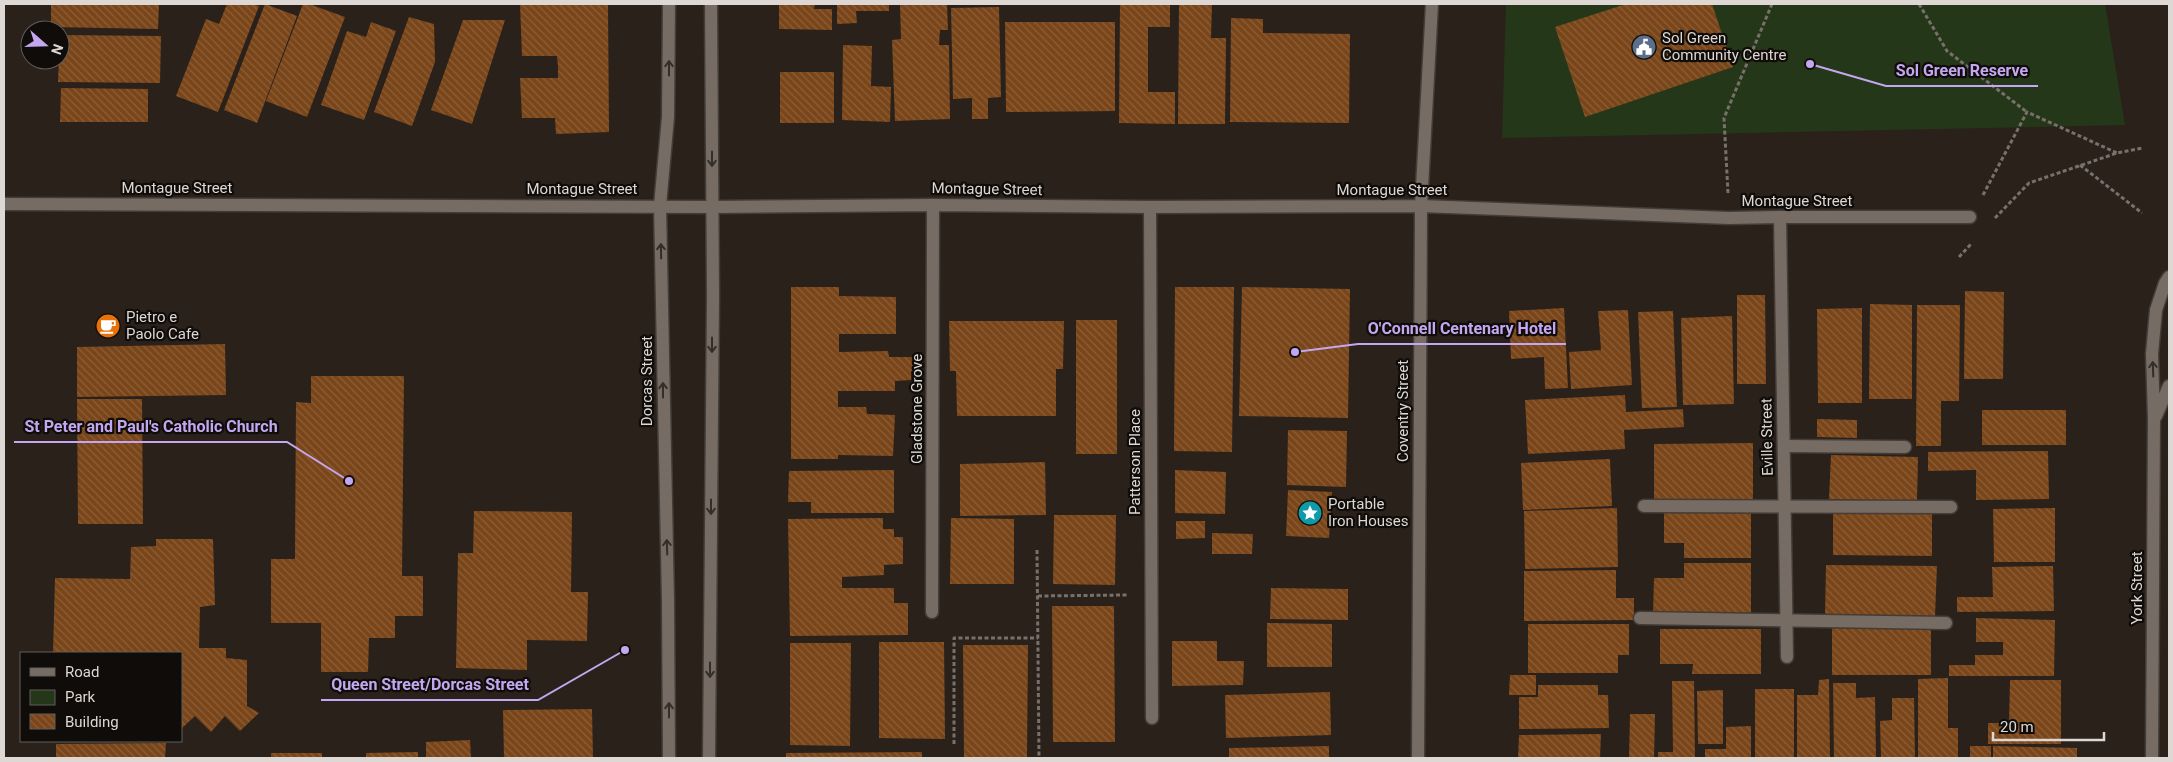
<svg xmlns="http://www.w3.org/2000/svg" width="2173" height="762" viewBox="0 0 2173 762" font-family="Roboto,sans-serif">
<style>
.park{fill:#253719}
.building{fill:url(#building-back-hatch)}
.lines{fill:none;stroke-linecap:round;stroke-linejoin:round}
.lane-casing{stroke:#433c37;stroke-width:15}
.street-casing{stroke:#433c37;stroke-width:15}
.secondary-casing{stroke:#433c37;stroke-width:15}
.path{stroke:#78706b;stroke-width:3;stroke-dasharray:4 2.5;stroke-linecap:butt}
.lane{stroke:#766c64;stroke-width:12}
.street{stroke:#766c64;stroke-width:12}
.secondary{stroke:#766c64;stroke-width:12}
.oneway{stroke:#332e29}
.labels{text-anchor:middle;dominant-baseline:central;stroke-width:4.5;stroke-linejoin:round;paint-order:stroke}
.poi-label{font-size:15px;fill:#ded8d4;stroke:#0f0c09;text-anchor:start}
.street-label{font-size:15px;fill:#ded8d4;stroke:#0f0c09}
.leader{fill:none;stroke:#c4a7f1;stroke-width:2}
.callout-dot{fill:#c4a7f1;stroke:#0f0c09;stroke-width:2}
.callout-label{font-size:16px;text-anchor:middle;font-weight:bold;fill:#c4a7f1;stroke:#0f0c09;stroke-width:4.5;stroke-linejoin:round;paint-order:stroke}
</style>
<defs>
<pattern id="building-back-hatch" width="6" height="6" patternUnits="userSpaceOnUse" patternTransform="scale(1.25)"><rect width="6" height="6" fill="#794519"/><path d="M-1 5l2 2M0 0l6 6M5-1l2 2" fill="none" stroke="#8c5f3a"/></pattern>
</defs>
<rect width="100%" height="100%" fill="#2a211b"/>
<path class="park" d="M1506 4H2105L2125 125 1502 138Z"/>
<path class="building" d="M51 4H159L158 29 51 27Z
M227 4H252L259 6 218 112 176 96 206 19 219 24Z
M265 4 297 16 257 123 224 110Z
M303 4H309L345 17 307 117 266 101Z
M520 4H608L609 132 556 134 555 118H522L520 78H558V67L557 56H522Z
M779 4H815L814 9H832V30L779 29Z
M837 4H889V11H856L857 23 837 24Z
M900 4H947L948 30H940L939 45H949L950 119 895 121 892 40 901 39Z
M1120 4H1170V27H1148V92H1175V124L1119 123Z
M1179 4H1212L1211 38H1226L1225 124H1178Z
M1626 4H1712L1733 67 1585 117 1555 27Z
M999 7 1001 97 988 98V119H972V98L953 99 951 8Z
M409 17 434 24 435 62 412 126 374 112Z
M1231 18 1263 19V33L1350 34 1349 123 1230 122Z
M463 20H505L472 124 431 110Z
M371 22 396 31 364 120 321 105 347 31 366 37Z
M1005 22H1115V111L1006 112Z
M60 35 161 36 160 83 58 82Z
M843 45 872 46 871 86 891 87 890 122 842 120Z
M780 72H834V123H780Z
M61 88 148 89V122H60Z
M791 287H839V296L896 297V334H839V352L888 351 889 357H916V371H911V380L895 381V391H838V407H866L867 414 895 415 893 456 838 455V459H791Z
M1175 287H1234L1232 452 1174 451Z
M1242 287 1350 289 1348 418 1239 416Z
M1965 291 2004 292 2003 379H1964Z
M1737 295H1765L1766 384H1737Z
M1870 304 1912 305V399H1869Z
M1917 305H1960L1959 401H1941V446H1916Z
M1564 308 1568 388 1545 389 1544 357 1511 359 1509 311Z
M1862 308V403H1818L1817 309Z
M1628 310 1632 385 1571 389 1569 352 1601 350 1598 311Z
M1673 311 1677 407 1642 408 1638 312Z
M1732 316 1734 404 1683 405 1681 318Z
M1076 320H1117V454H1076Z
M949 321H1064L1063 369H1056V416H957L956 371H950Z
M225 344 226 395 77 397V347Z
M311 376H404L402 576H423V616H395V638H369L368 672H321V623H271V559H295L296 402 311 403Z
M1625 395 1626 412 1683 409 1684 427 1624 430 1625 449 1528 454 1525 400Z
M77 399H142L143 524H78Z
M1982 410H2066V445H1982Z
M1817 419 1857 420V438L1817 437Z
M1288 430 1347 431 1346 487 1287 485Z
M1753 443V499L1654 500V444Z
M2048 451 2049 499 1976 500V470L1928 471V452Z
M1831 455 1918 457 1917 501 1829 499Z
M1610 459 1612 506 1523 510 1521 463Z
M1045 462 1046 515 960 516V464Z
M894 470V513H811V502H788L789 471Z
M1175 470 1226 472 1225 514 1175 513Z
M1288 490 1332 492 1329 538 1286 536Z
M1617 508 1618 567 1525 569 1524 511Z
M2055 508V562H1994L1993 509Z
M474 511 572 512 571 592H588L587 641 527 640V670L456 668 458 553H473Z
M1751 512V558H1684V543H1664V513Z
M1833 512 1932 513V556L1833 555Z
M1054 515H1116L1115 585 1053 584Z
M883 518V529H894V537H903V564L884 565V575L842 577V588H894V603H908V635L790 636 788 519Z
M951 518 1014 519V584H950Z
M1176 521H1205V538L1176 539Z
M1212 533 1253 534 1252 554H1212Z
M156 539H213L215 605 200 607 199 648H226V658L247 660V706L259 713 240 731 225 716 211 732 195 716 181 729V653H53L55 578 130 579 131 547 156 546Z
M1684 563H1751V613H1653L1654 578H1684Z
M1826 565 1937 566 1935 616 1825 615Z
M2053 566 2054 611 1957 612V597H1993L1992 567Z
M1616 570V598H1634V620L1524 621V571Z
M1271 588 1348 589V620L1270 619Z
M1052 606H1114L1115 742H1053Z
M1976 618 2055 620 2054 676H1949V665H1975V655H2003V642H1976Z
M1267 623 1332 624V667H1267Z
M1528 624H1629V655H1618V673H1528Z
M1832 628H1931V675H1832Z
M1660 629H1761V674H1692L1693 664H1660Z
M1172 641H1217V661H1244L1243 685 1172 686Z
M879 642H944L945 739 879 738Z
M790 643H851L850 746 790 745Z
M963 645H1028L1027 758H964Z
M1510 675H1536V695H1509Z
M1948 678V728H1958V758H1918V679Z
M1829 679 1830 758H1797V695H1818L1819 680Z
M2010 680H2061V744H1988V723H2009Z
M1672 681H1694L1695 758H1658V752H1673Z
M1833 683H1856V698L1875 697 1876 758H1834Z
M1538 685H1598V695H1608L1609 728 1519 729V697H1538Z
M1755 689H1794V758H1755Z
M1723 690V744H1698L1697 691Z
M1330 692 1331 735 1226 738 1225 695Z
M1892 698H1914L1915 758H1881L1880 721 1892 720Z
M592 709 593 758H504L503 710Z
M1630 714H1655L1654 758H1629Z
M1751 726V758H1705V749H1726V727Z
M1601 734 1600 758H1518L1519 735Z
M470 740 471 758H426V742Z
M166 743 165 758H56V744Z
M1329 746V758H1229V748Z
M1970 746H1991V758H1970Z
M1993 746 2077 748V758H1993Z
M418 752V758H366V753Z
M922 752V758H786V753Z
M271 753H322V758H271Z"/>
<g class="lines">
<defs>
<path id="lane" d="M1780 217H1970
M1784 446 1905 447
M1644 506 1951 507
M1640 618 1946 623"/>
<path id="street" d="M4 204 712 207 933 205 1150 207 1421 206 1729 218 1780 217 1787 657
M1150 207 1152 718
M932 612 933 205
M1418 758 1421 206 1432 4"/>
<path id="secondary" d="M2156 416 2169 386
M669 758 668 600 660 206 668 117 669 4
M709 758 713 296 711 4
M2152 758 2154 418 2152 354 2156 310 2165 283 2169 277"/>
</defs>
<use href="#lane" class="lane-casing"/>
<use href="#street" class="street-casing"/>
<use href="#secondary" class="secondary-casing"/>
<path class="path" d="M1919 4 1947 51 2027 112
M2080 165 2142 213
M1728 193 1724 118 1772 4
M1983 195 2027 112 2117 153
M1995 218 2029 183 2117 153 2143 148
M1959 257 1972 243
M1037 550 1039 758
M1038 596 1127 595
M954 744V638H1038"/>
<use href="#lane" class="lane"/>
<use href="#street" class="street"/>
<use href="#secondary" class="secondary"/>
</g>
<defs><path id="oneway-shaft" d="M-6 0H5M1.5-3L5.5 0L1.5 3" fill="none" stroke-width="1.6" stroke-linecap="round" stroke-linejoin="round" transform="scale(1.25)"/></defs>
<g class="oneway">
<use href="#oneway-shaft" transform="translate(669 68) rotate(-90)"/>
<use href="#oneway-shaft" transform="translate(712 159) rotate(90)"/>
<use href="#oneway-shaft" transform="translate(661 251) rotate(-91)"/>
<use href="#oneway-shaft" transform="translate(712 345) rotate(90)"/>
<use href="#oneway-shaft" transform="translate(2153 369) rotate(-92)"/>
<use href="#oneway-shaft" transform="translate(663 390) rotate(-90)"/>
<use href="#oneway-shaft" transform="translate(711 507) rotate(90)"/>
<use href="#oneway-shaft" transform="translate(667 547) rotate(-92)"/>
<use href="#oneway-shaft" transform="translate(710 670) rotate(90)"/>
<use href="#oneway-shaft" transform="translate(669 710) rotate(-90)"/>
</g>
<defs>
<symbol id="civic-disc" viewBox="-11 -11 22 22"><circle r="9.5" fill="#5c6f8a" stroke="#0f0c09"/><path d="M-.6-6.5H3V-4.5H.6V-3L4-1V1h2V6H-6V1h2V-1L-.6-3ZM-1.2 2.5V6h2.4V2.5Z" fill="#fff"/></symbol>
<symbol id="cafe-disc" viewBox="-11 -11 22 22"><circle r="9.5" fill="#e8710a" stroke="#0f0c09"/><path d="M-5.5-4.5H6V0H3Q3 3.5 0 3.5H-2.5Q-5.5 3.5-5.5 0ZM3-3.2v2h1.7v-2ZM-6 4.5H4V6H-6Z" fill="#fff"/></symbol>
<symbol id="sight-disc" viewBox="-11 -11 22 22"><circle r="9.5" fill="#0f9aa8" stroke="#0f0c09"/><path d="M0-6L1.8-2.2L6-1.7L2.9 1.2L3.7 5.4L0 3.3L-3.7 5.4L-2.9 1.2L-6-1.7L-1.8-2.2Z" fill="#fff"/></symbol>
</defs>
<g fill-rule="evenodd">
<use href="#civic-disc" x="1630" y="33" width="28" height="28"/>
<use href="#cafe-disc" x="94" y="312" width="28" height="28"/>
<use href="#sight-disc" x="1296" y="499" width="28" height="28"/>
</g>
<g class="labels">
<g class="poi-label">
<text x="1662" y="38">Sol Green<tspan x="1662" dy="17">Community Centre</tspan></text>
<text x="126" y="317">Pietro e<tspan x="126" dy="17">Paolo Cafe</tspan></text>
<text x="1328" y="504">Portable<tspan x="1328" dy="17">Iron Houses</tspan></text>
</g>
<g class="street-label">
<text x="177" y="188">Montague Street</text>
<text x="582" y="189">Montague Street</text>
<text transform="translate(987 189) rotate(1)">Montague Street</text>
<text x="1392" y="190">Montague Street</text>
<text x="1797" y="201">Montague Street</text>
<text transform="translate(647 381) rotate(-90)">Dorcas Street</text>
<text transform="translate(917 409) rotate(-90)">Gladstone Grove</text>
<text transform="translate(1403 411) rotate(-90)">Coventry Street</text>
<text transform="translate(1767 437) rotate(-91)">Eville Street</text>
<text transform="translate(1135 462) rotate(-90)">Patterson Place</text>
<text transform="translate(2137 588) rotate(-90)">York Street</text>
</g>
</g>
<path class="leader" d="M1810 64L1886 86H2038M1295 352L1358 344H1566M349 481L287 442H14M625 650L538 700H321"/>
<g class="callout-dot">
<circle cx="1810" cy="64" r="5"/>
<circle cx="1295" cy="352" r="5"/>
<circle cx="349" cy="481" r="5"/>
<circle cx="625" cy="650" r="5"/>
</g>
<g class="callout-label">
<text x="1962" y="76">Sol Green Reserve</text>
<text x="1462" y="334">O'Connell Centenary Hotel</text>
<text x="151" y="432">St Peter and Paul's Catholic Church</text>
<text x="430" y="690">Queen Street/Dorcas Street</text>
</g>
<rect width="2173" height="762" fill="none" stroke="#ded8d4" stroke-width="10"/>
<rect x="20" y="652" width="162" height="90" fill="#0f0c09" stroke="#625e5a"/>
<rect x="30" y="668" width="25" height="8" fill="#766c64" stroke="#625e5a"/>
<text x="65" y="677" font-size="15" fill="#ded8d4">Road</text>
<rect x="30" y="690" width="25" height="15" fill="#253719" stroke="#625e5a"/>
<text x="65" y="702" font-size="15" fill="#ded8d4">Park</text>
<rect x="30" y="714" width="25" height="15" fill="url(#building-back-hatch)" stroke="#625e5a"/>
<text x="65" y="727" font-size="15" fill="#ded8d4">Building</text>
<g transform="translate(45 45) rotate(110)"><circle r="24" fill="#0f0c09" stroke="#625e5a"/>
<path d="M0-4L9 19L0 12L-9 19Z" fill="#c4a7f1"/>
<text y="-8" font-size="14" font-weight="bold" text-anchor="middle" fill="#ded8d4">N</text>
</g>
<path d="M1993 732v8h111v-8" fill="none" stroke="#ded8d4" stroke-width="2.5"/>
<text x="2000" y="732" font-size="15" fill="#ded8d4" stroke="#0f0c09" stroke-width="4" paint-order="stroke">20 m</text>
</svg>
